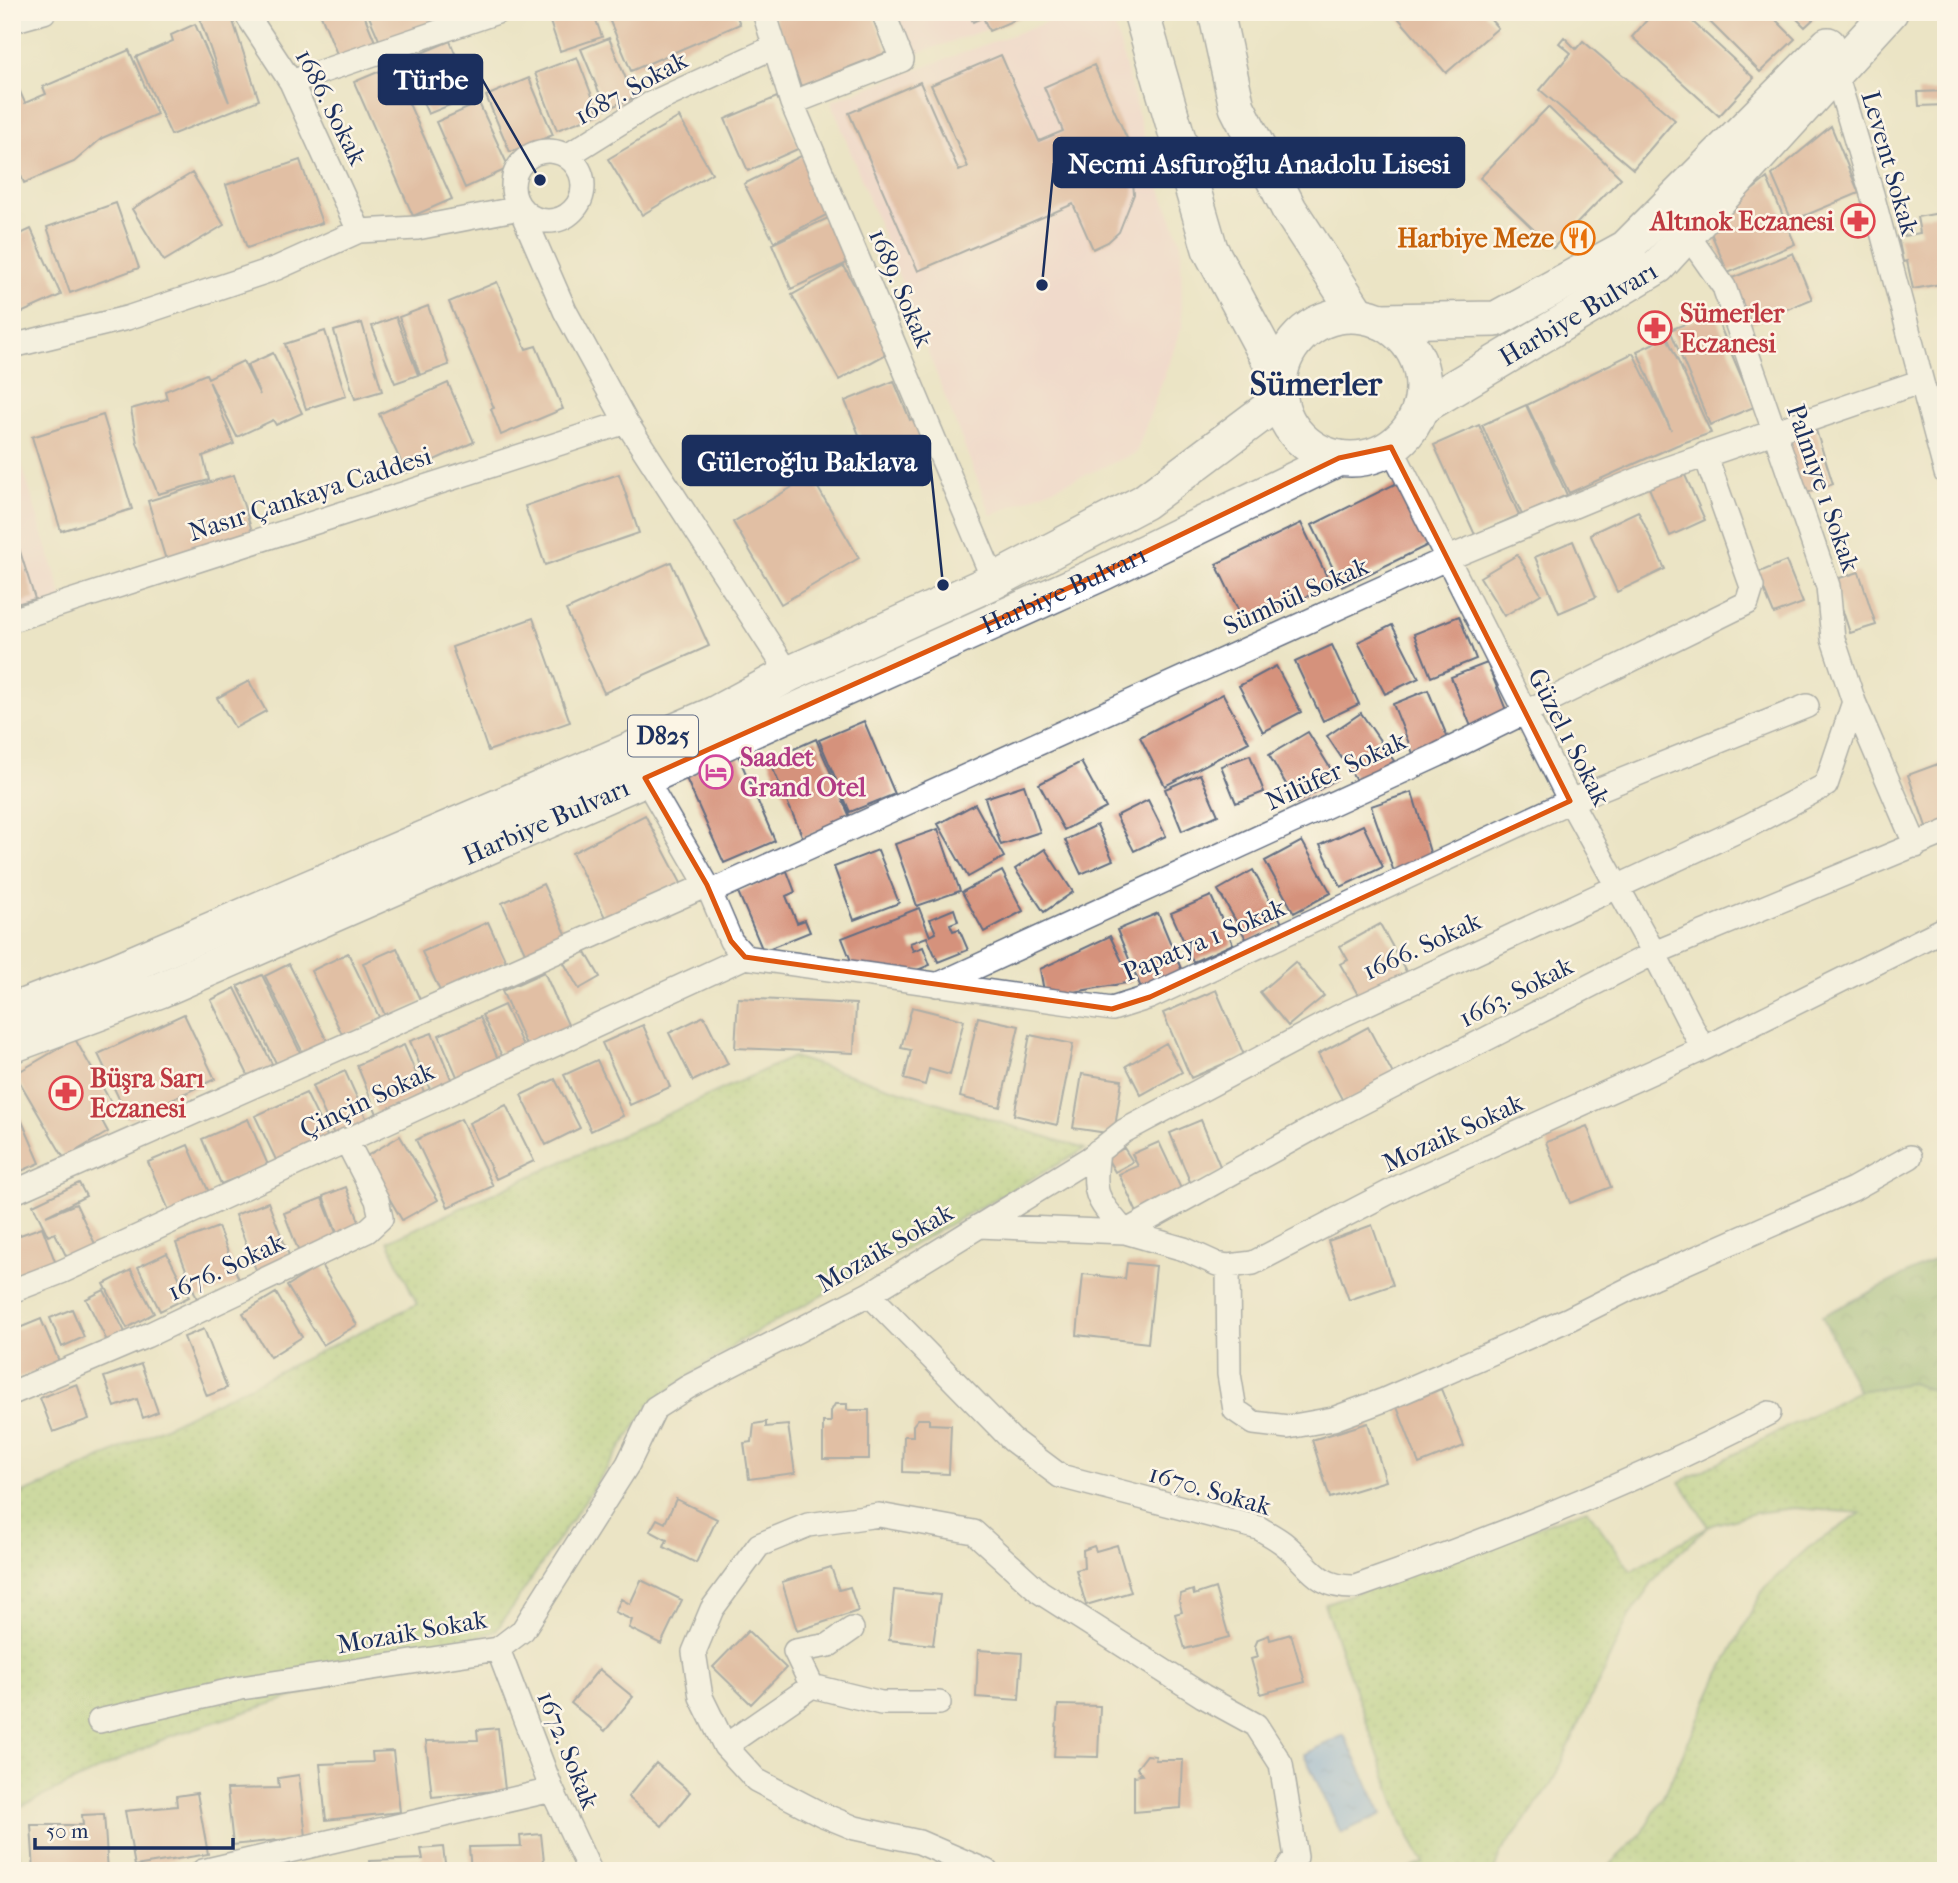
<svg xmlns="http://www.w3.org/2000/svg" width="1958" height="1883" viewBox="0 0 1958 1883" font-family="'IM FELL French Canon',serif">
<style>
.built{fill:#f7cfd2}
.grass{fill:url(#grass-dots);stroke:#627e6a;stroke-width:2}
.forest{fill:url(#forest-crowns);stroke:#507062;stroke-width:2}
.water{fill:url(#water-ripples);stroke:#496a9f;stroke-width:2}
.building{fill:#d5927c}
.lines{fill:none;stroke-linecap:round;stroke-linejoin:round}
.street-casing{stroke:#646e82;stroke-width:26}
.primary-casing{stroke:#646e82;stroke-width:38}
.street{stroke:#fff;stroke-width:23}
.primary{stroke:#fff;stroke-width:35}
.marked{fill:none;stroke:#de5710;stroke-width:5;stroke-linejoin:round}
.labels{text-anchor:middle;dominant-baseline:central;stroke-width:5;stroke-linejoin:round;paint-order:stroke}
.shield{fill:#fcf5e5;stroke:#5e6a86;stroke-width:2}
.shield-label{font-size:24px;font-weight:bold;fill:#1b2f5e}
.street-label{font-size:26px;fill:#1b2f5e;stroke:#fcf5e5}
.health-label{font-size:26px;font-weight:bold;fill:#be3a42;stroke:#fcf5e5;text-anchor:start}
.food-label{font-size:26px;font-weight:bold;fill:#c56008;stroke:#fcf5e5;text-anchor:end}
.hotel-label{font-size:26px;font-weight:bold;fill:#b23c85;stroke:#fcf5e5;text-anchor:start}
.district-label{font-size:33px;font-weight:bold;fill:#1b2f5e;stroke:#fcf5e5}
.leader{fill:none;stroke:#1b2f5e;stroke-width:2.5}
.callout-dot{fill:#1b2f5e;stroke:#fcf5e5;stroke-width:2.5}
.callout{fill:#1b2f5e;stroke:#1b2f5e;stroke-width:2.5}
.callout-label{font-size:28px;text-anchor:middle;font-weight:bold;fill:#fff}
</style>
<defs>
<pattern id="grass-dots" width="8" height="8" patternUnits="userSpaceOnUse" patternTransform="scale(1.75)"><rect width="8" height="8" fill="#a8cc75"/><path d="M2 2h.1M6 6h.1" fill="none" stroke="#88a663" stroke-width="1.8" stroke-linecap="round"/></pattern>
<pattern id="forest-crowns" width="20" height="18" patternUnits="userSpaceOnUse" patternTransform="scale(1.75)"><rect width="20" height="18" fill="#86b066"/><path d="M2 6a3 3 0 1 1 6 0M12 15a3 3 0 1 1 6 0" fill="none" stroke="#6d9057"/></pattern>
<pattern id="water-ripples" width="26" height="14" patternUnits="userSpaceOnUse" patternTransform="scale(1.75)"><rect width="26" height="14" fill="#77a5e0"/><path d="M2 4q2-2 4 0t4 0M15 11q2-2 4 0t4 0" fill="none" stroke="#6187b9"/></pattern>
</defs>
<rect width="100%" height="100%" fill="#fcf5e5"/>
<filter id="ink" filterUnits="userSpaceOnUse"><feTurbulence type="fractalNoise" baseFrequency=".0143" numOctaves="2"/><feDisplacementMap in="SourceGraphic" scale="14" xChannelSelector="R" yChannelSelector="G"/><feConvolveMatrix kernelMatrix="1 2 1 2 8 2 1 2 1" color-interpolation-filters="sRGB"/></filter>
<filter id="wash" filterUnits="userSpaceOnUse"><feTurbulence type="fractalNoise" baseFrequency=".00686" numOctaves="4" result="noise"/><feDisplacementMap in="SourceGraphic" scale="28" xChannelSelector="R" yChannelSelector="G"/><feGaussianBlur stdDeviation="1.57" result="paint"/><feColorMatrix in="noise" values="0 0 0 0 0 0 0 0 0 0 0 0 0 0 0 0 0 1.4 0 .05"/><feComposite in="paint" operator="in"/></filter>
<g filter="url(#wash)">
<rect width="100%" height="100%" fill="#ebe4c5"/>
<path class="built" d="M896 12H1037L913 55Z
M1074 12H1111L1152 166 1181 243 1182 327 1136 453 991 515 831 101Z
M12 433 63 599 12 615Z"/>
<path class="grass" d="M793 1057 1085 1149 740 1341 652 1402 496 1631 168 1737 12 1811V1497L54 1481 417 1304 388 1241Z
M1911 1383 1946 1396V1871H1603L1641 1834 1666 1791 1719 1674 1764 1588 1808 1548 1861 1513 1794 1508 1755 1513 1708 1526 1663 1568 1628 1618 1551 1785 1500 1854 1494 1871H1404L1423 1863 1402 1821 1324 1604 1587 1509 1631 1571 1708 1526 1680 1482 1858 1391Z
M12 1825 23 1871H12Z"/>
<path class="forest" d="M1946 1254V1396L1911 1383 1858 1391 1822 1316Z"/>
<path class="water" d="M1344 1735 1382 1814 1341 1833 1304 1754Z"/>
<g id="blocks">
<path class="building" d="M223 12H230L259 100 171 135 136 57 173 41 171 35 195 24 229 102 200 20Z
M327 12H363L376 44 339 59 321 15Z
M367 12H451L454 18 383 49Z
M570 12H593L602 37 560 51 549 19Z
M606 12H735L740 24 631 71Z
M772 12H872L888 52 801 86Z
M968 12H1033L989 31 983 17 973 22Z
M1393 12H1484L1498 28 1446 73Z
M1654 12H1682L1754 78 1719 116 1632 37Z
M1700 12H1768L1795 39 1760 72Z
M1790 12H1821L1805 27Z
M1564 37 1576 49 1583 41 1675 120 1633 169 1540 90 1571 53 1559 43Z
M609 38 634 98 606 109 581 49Z
M450 41 472 96 428 114 405 60Z
M129 50 157 114 102 138 74 162 24 183 12 155V87L17 85 25 103 46 94 43 87Z
M1001 55 1039 141 1063 131 1044 87 1094 65 1130 145 1134 194 1119 232 1108 242 1093 249 1073 204 918 271 849 113 920 82 959 171 968 167 931 85Z
M577 57 599 114 557 130 535 73Z
M392 66 452 199 413 216 354 82Z
M529 78 553 135 510 152 486 96Z
M1946 91V105L1919 106 1918 92Z
M777 97 800 148 748 171 725 119Z
M479 103 509 168 465 188 436 122Z
M1548 107 1621 178 1553 248 1480 178Z
M679 117 712 173 642 215 608 159Z
M1831 126 1859 193 1792 221 1772 175Z
M803 155 832 212 774 242 744 184Z
M300 160 322 223 247 248 226 185Z
M192 173 224 225 164 261 132 209Z
M1946 174V197L1941 198 1938 176Z
M1767 178 1795 244 1728 273 1708 226Z
M116 203 139 268 70 293 47 227Z
M1946 212V283L1913 289 1907 261 1903 262 1898 237 1920 233 1917 217Z
M828 218 847 263 791 289 772 244Z
M31 229 61 295 12 317V238Z
M1793 253 1812 299 1751 324 1732 278Z
M844 266 890 352 839 380 792 295Z
M497 282 526 349 536 346 563 409 501 435 491 409 494 408 449 302Z
M428 306 449 365 420 375 399 317Z
M1714 312 1754 407 1710 425 1670 330Z
M396 317 418 375 395 383 372 326Z
M362 323 382 391 355 399 334 331Z
M325 331 346 396 306 409 285 344Z
M1667 337 1711 433 1677 445 1569 493 1527 405 1633 353 1671 430 1637 351Z
M273 353 302 413 276 425 273 420 237 437 209 381 234 444 203 456 209 480 158 494 137 443 131 409 167 399 165 391 206 374 208 378 243 361 260 395 247 365Z
M894 381 910 420 917 417 928 444 872 466 845 401Z
M448 383 474 442 406 473 379 414Z
M1526 405 1567 495 1522 515 1482 425Z
M103 415 132 509 61 531 32 437Z
M1814 424 1833 484 1801 495 1781 435Z
M1479 425 1519 515 1475 535 1434 445Z
M1684 473 1705 520 1670 536 1649 488Z
M619 474 639 533 545 565 525 506Z
M234 475 253 534 166 560 148 501Z
M811 476 859 558 781 604 733 522Z
M1397 483 1428 545 1342 587 1312 525Z
M1638 511 1665 569 1617 592 1590 534Z
M1301 523 1331 585 1246 626 1216 564Z
M12 526 35 599 12 605Z
M1573 541 1596 597 1559 613 1535 557Z
M1517 555 1541 594 1504 616 1480 577Z
M1786 561 1803 603 1774 614 1757 573Z
M671 562 709 646 604 693 566 610Z
M1859 572 1876 625 1850 633 1833 580Z
M1459 616 1476 659 1431 677 1414 634Z
M533 618 570 722 488 751 452 647Z
M1392 625 1419 678 1385 694 1358 642Z
M1332 645 1359 704 1323 721 1295 662Z
M1487 663 1508 715 1472 729 1451 677Z
M1276 666 1301 712 1263 732 1239 686Z
M249 681 266 711 235 728 217 698Z
M1428 690 1449 741 1414 756 1393 704Z
M1223 694 1249 742 1165 786 1140 737Z
M1361 713 1394 761 1359 784 1327 736Z
M864 721 895 794 850 812 819 740Z
M1308 732 1337 779 1297 803 1269 755Z
M816 739 850 817 803 838 769 760Z
M737 753 775 841 724 863 685 776Z
M1250 755 1264 792 1236 803 1221 766Z
M1946 761V826L1928 832 1908 775Z
M1081 762 1106 808 1064 830 1039 784Z
M1200 774 1218 815 1182 831 1165 789Z
M1024 785 1040 832 1001 845 985 798Z
M1412 792 1432 859 1394 872 1371 806Z
M1148 800 1166 836 1134 851 1116 816Z
M975 804 1004 857 968 877 938 824Z
M645 815 682 885 608 923 572 853Z
M1097 825 1113 860 1081 874 1065 840Z
M1363 825 1383 867 1341 887 1320 845Z
M938 829 960 891 917 906 895 844Z
M1302 841 1331 893 1294 913 1265 861Z
M1045 849 1073 892 1044 912 1015 869Z
M878 850 899 903 854 920 834 867Z
M1253 870 1282 923 1248 942 1218 890Z
M787 871 795 892 786 896 797 923 805 920 810 932 763 951 738 892Z
M1002 871 1023 911 984 932 962 892Z
M543 884 567 936 526 955 502 903Z
M1211 896 1233 944 1193 962 1171 913Z
M919 908 930 936 936 933 930 919 954 909 958 921 950 924 953 931 959 929 968 950 938 962 927 937 910 943 913 951 923 947 930 965 900 977 853 966 842 938Z
M1158 913 1182 971 1141 988 1117 930Z
M488 922 506 961 440 991 422 952Z
M1380 924 1407 973 1361 1000 1340 964 1348 960 1340 946Z
M1110 936 1132 982 1045 997 1040 969Z
M397 948 421 1002 386 1018 363 963Z
M585 951 600 977 579 989 564 963Z
M348 953 380 1019 343 1036 311 971Z
M1295 962 1324 996 1288 1026 1260 992Z
M289 964 328 1043 304 1055 265 976Z
M544 972 570 1029 527 1047 502 991Z
M262 975 301 1054 277 1065 238 986Z
M235 988 274 1068 250 1079 211 1000Z
M1216 990 1244 1055 1191 1078 1163 1013Z
M738 998 856 1004 854 1053 735 1048Z
M504 1005 525 1050 504 1060 482 1015Z
M912 1007 964 1020 950 1075 929 1069 925 1085 904 1079 911 1050 901 1048Z
M184 1014 215 1079 129 1120 98 1054Z
M704 1016 728 1064 693 1081 669 1033Z
M480 1017 500 1064 459 1081 439 1035Z
M978 1017 1019 1026 1000 1107 960 1097Z
M643 1025 670 1087 630 1105 602 1043Z
M1368 1027 1394 1076 1344 1103 1318 1054Z
M432 1033 454 1086 432 1095 410 1041Z
M1030 1035 1073 1044 1057 1125 1014 1115Z
M75 1039 116 1111 101 1119 108 1132 64 1158 15 1074Z
M1166 1043 1182 1072 1141 1095 1126 1066Z
M404 1045 425 1094 377 1114 357 1065Z
M597 1060 623 1116 591 1131 564 1075Z
M345 1071 368 1122 335 1137 312 1086Z
M1082 1074 1122 1080 1114 1134 1073 1128Z
M555 1079 580 1128 546 1145 521 1095Z
M306 1093 328 1138 277 1162 255 1116Z
M12 1098 40 1163 12 1175Z
M506 1105 534 1161 496 1179 469 1123Z
M248 1119 268 1165 221 1184 202 1139Z
M461 1119 493 1186 448 1207 416 1140Z
M1201 1120 1222 1171 1191 1184 1170 1133Z
M1587 1126 1611 1187 1570 1203 1546 1142Z
M400 1136 438 1200 402 1220 365 1157Z
M1159 1142 1184 1195 1138 1215 1119 1174 1138 1166 1132 1154Z
M188 1145 211 1197 171 1215 148 1162Z
M1124 1148 1133 1162 1115 1172 1107 1158Z
M79 1183 86 1196 46 1216 76 1204 97 1248 69 1262 55 1233 48 1236 33 1205Z
M346 1187 362 1229 339 1238 323 1196Z
M322 1198 339 1240 300 1255 284 1213Z
M268 1202 292 1263 258 1275 235 1215Z
M1372 1225 1393 1285 1349 1300 1328 1241Z
M42 1227 56 1264 20 1278 12 1258V1238Z
M218 1227 240 1282 197 1299 176 1243Z
M167 1253 189 1297 160 1311 138 1267Z
M1127 1263 1156 1266 1148 1343 1077 1335 1083 1274 1125 1279Z
M321 1265 357 1325 323 1345 287 1286Z
M131 1270 154 1313 127 1328 104 1284Z
M104 1290 126 1334 108 1343 86 1299Z
M276 1293 302 1337 270 1357 243 1313Z
M72 1309 84 1337 62 1347 50 1318Z
M41 1319 59 1361 17 1379 12 1367V1331Z
M204 1329 227 1388 207 1396 184 1337Z
M141 1364 158 1412 143 1418 137 1399 115 1407 104 1377Z
M77 1384 89 1419 53 1432 40 1398Z
M1441 1389 1464 1446 1419 1464 1397 1407Z
M835 1404H847V1410H869V1459H823V1422H831V1411Z
M918 1419H929V1424L951 1425 949 1474 903 1472 904 1436H913V1425Z
M766 1422V1427L788 1425 795 1473 749 1479 744 1443 752 1442 754 1424Z
M1368 1423 1386 1481 1330 1498 1312 1440Z
M676 1499 717 1519 696 1563 664 1547 667 1540 650 1531 657 1519 665 1523Z
M1117 1545 1131 1592 1086 1605 1076 1570 1084 1568 1083 1550 1094 1546 1096 1551Z
M831 1567 839 1590 850 1587 858 1611 797 1631 782 1582Z
M641 1580 682 1600 661 1644 629 1628 632 1620 615 1612 621 1599 630 1604Z
M1215 1588 1229 1637 1185 1649 1175 1614 1182 1612 1179 1601 1181 1594 1193 1590 1194 1595Z
M894 1590 940 1595 933 1645 889 1640Z
M748 1631 786 1668 751 1704 713 1667Z
M1291 1634 1305 1682 1261 1694 1251 1659 1258 1657 1255 1646 1258 1639 1269 1635 1270 1640Z
M978 1650 1022 1653 1019 1700 976 1697Z
M599 1669 633 1697 605 1731 571 1703Z
M1058 1705 1100 1706 1098 1757 1054 1756Z
M498 1728 505 1790 432 1797 426 1741 478 1740 477 1730Z
M393 1751 400 1812 326 1820 320 1764 373 1762 372 1752Z
M1147 1755 1156 1756 1155 1760H1183L1181 1808 1134 1812V1776L1142 1775 1137 1768Z
M656 1763 690 1792 662 1826 628 1797Z
M299 1775 306 1837 233 1845 227 1789 279 1788 278 1778Z
M197 1793 208 1854 135 1866 125 1811 177 1806 176 1796Z
M104 1814 108 1871H34L31 1825H83L82 1815Z
M541 1834 545 1871H471L469 1847 521 1846 520 1836Z
M443 1847 446 1871H371L370 1861 423 1859 421 1849Z"/>
</g>
</g>
<g filter="url(#ink)">
<use href="#blocks" fill-opacity="0" stroke="#646e82" stroke-width="2"/>
<g class="lines">
<defs>
<path id="street" d="M245 12 291 82 359 231
M764 12 792 103 994 581
M12 21 44 12
M1835 71 1872 194 1946 473
M291 82 497 12
M792 103 902 60 883 12
M513 186a35 35 0 1 1 70 0a35 35 0 1 1-70 0Z
M567 156 650 104 774 47
M1687 234 1724 287 1828 586 1833 639 1854 702 1916 846
M12 346 127 318 277 268 359 231 417 228 520 208 565 311 626 422 789 674
M1391 447 1570 801 1654 953 1703 1049
M12 620 626 422
M645 778 707 885 731 941 745 957 1112 1009 1150 997 1570 801 1807 706
M710 892 1446 559 1654 473 1919 382
M937 985 1438 755 1747 603 1752 587 1705 454
M1098 1151C1092 1196 1096 1198 1125 1232L1328 1120 1654 953 1946 832
M12 1193 707 885
M979 1226 1125 1232 1184 1249 1217 1264 1228 1266 1253 1263 1405 1184 1703 1049 1946 928
M1228 1266 1229 1374 1235 1410 1254 1423 1288 1427 1333 1419 1384 1400 1569 1319 1653 1277 1853 1189 1910 1157
M12 1291 61 1272 745 957
M869 1294 1012 1440 1060 1476 1259 1528C1267 1533 1275 1537 1283 1543 1310 1564 1315 1588 1355 1587 1496 1538 1636 1482 1769 1413
M12 1393 146 1336 367 1231 381 1218 377 1200 346 1140
M498 1649 552 1790 590 1871
M812 1686 795 1651 829 1645 852 1629
M99 1721 241 1688 498 1649 523 1630 628 1464 655 1408 688 1387 869 1294 1090 1158 1124 1131 1338 1017 1750 825 1826 785 1854 702
M725 1746 812 1686 881 1703H939
M203 1871 552 1790
M986 1871 919 1842 855 1828 821 1814 756 1780 725 1746 701 1697 694 1652 712 1609 759 1545 808 1525 879 1515 974 1532 1040 1592 1203 1696 1256 1725 1281 1764 1296 1857 1286 1871"/>
<g id="primary">
<path d="M1141 12 1210 249 1279 378"/>
<path d="M1216 12 1237 107 1289 209 1358 315"/>
<circle cx="1351" cy="387" r="72"/>
<path d="M1380 321 1496 319 1626 248 1828 45"/>
<path id="s1" d="M1420 408 1658 266 1890 12"/>
<path d="M12 1011 118 970 715 714 789 674 994 581 1144 502 1280 400"/>
<path id="s2" d="M12 1045 160 990 645 778 1104 572 1339 458"/>
</g>
</defs>
<use href="#street" class="street-casing"/>
<use href="#primary" class="primary-casing"/>
<use href="#street" class="street"/>
<use href="#primary" class="primary"/>
</g>
</g>
<path d="M0 0H1958V1883H0ZM1391 447 1570 801 1150 997 1112 1009 745 957 731 941 707 885 645 778 1104 572 1339 458Z" fill="#ebe4c5" fill-opacity=".55" fill-rule="evenodd"/>
<path class="marked" d="M1391 447 1570 801 1150 997 1112 1009 745 957 731 941 707 885 645 778 1104 572 1339 458Z"/>
<defs>
<symbol id="pharmacy-ring" viewBox="-11 -11 22 22"><circle r="9.5" fill="#fcf5e5" stroke="#e0444e" stroke-width="1.5"/><path d="M-2-6h4v4h4v4h-4v4h-4v-4h-4v-4h4Z" fill="#e0444e"/></symbol>
<symbol id="restaurant-ring" viewBox="-11 -11 22 22"><circle r="9.5" fill="#fcf5e5" stroke="#e8710a" stroke-width="1.5"/><path d="M-5-6h1v4h1v-4h1v4h1v-4h1v5L-1.5 .5V6h-2V.5L-5-1ZM5-6V6H3V1.5H1.5Q1.5-4 5-6Z" fill="#e8710a"/></symbol>
<symbol id="hotel-ring" viewBox="-11 -11 22 22"><circle r="9.5" fill="#fcf5e5" stroke="#d1479c" stroke-width="1.5"/><path d="M-6-4.5h1.5V1H6V5H4.5V3h-9V5H-6ZM-4 0a1.8 1.8 0 1 1 3.6 0ZM.5 0V-2.5h3Q6-2.5 6 0Z" fill="#d1479c"/></symbol>
</defs>
<g fill-rule="evenodd">
<use href="#pharmacy-ring" x="1839" y="202" width="38" height="38"/>
<use href="#restaurant-ring" x="1559" y="219" width="38" height="38"/>
<use href="#pharmacy-ring" x="1636" y="309" width="38" height="38"/>
<use href="#hotel-ring" x="697" y="753" width="38" height="38"/>
<use href="#pharmacy-ring" x="47" y="1074" width="38" height="38"/>
</g>
<g class="labels">
<rect class="shield" x="628" y="715.5" width="70" height="41" rx="5"/>
<g class="shield-label">
<text x="663" y="736">D825</text>
</g>
<g class="street-label">
<text transform="translate(631 88) rotate(-29)">1687. Sokak</text>
<text transform="translate(331 107) rotate(63)">1686. Sokak</text>
<text transform="translate(1890 163) rotate(74)">Levent Sokak</text>
<text transform="translate(901 288) rotate(67)">1689. Sokak</text>
<text stroke="none"><textPath href="#s1" startOffset="184">Harbiye Bulvarı</textPath></text>
<text transform="translate(1823 488) rotate(71)">Palmiye 1 Sokak</text>
<text transform="translate(310 494) rotate(-18)">Nasır Çankaya Caddesi</text>
<text stroke="none"><textPath href="#s2" startOffset="1146">Harbiye Bulvarı</textPath></text>
<text transform="translate(1296 596) rotate(-24)">Sümbül Sokak</text>
<text transform="translate(1569 737) rotate(63)">Güzel 1 Sokak</text>
<text transform="translate(1336 771) rotate(-25)">Nilüfer Sokak</text>
<text stroke="none"><textPath href="#s2" startOffset="579">Harbiye Bulvarı</textPath></text>
<text transform="translate(1204 940) rotate(-23)">Papatya 1 Sokak</text>
<text transform="translate(1422 946) rotate(-25)">1666. Sokak</text>
<text transform="translate(1516 992) rotate(-27)">1663. Sokak</text>
<text transform="translate(367 1100) rotate(-25)">Çinçin Sokak</text>
<text transform="translate(1453 1133) rotate(-25)">Mozaik Sokak</text>
<text transform="translate(885 1248) rotate(-30)">Mozaik Sokak</text>
<text transform="translate(226 1267) rotate(-25)">1676. Sokak</text>
<text transform="translate(1210 1490) rotate(16)">1670. Sokak</text>
<text transform="translate(412 1632) rotate(-10)">Mozaik Sokak</text>
<text transform="translate(568 1750) rotate(68)">1672. Sokak</text>
</g>
<g class="health-label">
<text x="1834" y="221" text-anchor="end">Altınok Eczanesi</text>
<text x="1680" y="313">Sümerler<tspan x="1680" dy="30">Eczanesi</tspan></text>
<text x="90" y="1078">Büşra Sarı<tspan x="90" dy="30">Eczanesi</tspan></text>
</g>
<g class="food-label">
<text x="1554" y="238">Harbiye Meze</text>
</g>
<g class="hotel-label">
<text x="740" y="757">Saadet<tspan x="740" dy="30">Grand Otel</tspan></text>
</g>
<g class="district-label">
<text x="1316" y="384">Sümerler</text>
</g>
</g>
<path class="leader" d="M540 180L482 79M1042 285L1054 163M943 585L930 461"/>
<g class="callout-dot">
<circle cx="540" cy="180" r="7"/>
<circle cx="1042" cy="285" r="7"/>
<circle cx="943" cy="585" r="7"/>
</g>
<g class="callout">
<rect x="379" y="55" width="103" height="49" rx="7"/>
<rect x="1054" y="138" width="410" height="49" rx="7"/>
<rect x="683" y="436" width="247" height="49" rx="7"/>
</g>
<g class="callout-label">
<text x="431" y="89">Türbe</text>
<text x="1259" y="173">Necmi Asfuroğlu Anadolu Lisesi</text>
<text x="807" y="471">Güleroğlu Baklava</text>
</g>
<rect width="1958" height="1883" fill="none" stroke="#fcf5e5" stroke-width="42"/>
<path d="M35 1838v10h198v-10" fill="none" stroke="#1b2f5e" stroke-width="3.5"/>
<text x="46" y="1838" font-size="21" fill="#1b2f5e" stroke="#fcf5e5" stroke-width="5" paint-order="stroke">50 m</text>
</svg>
